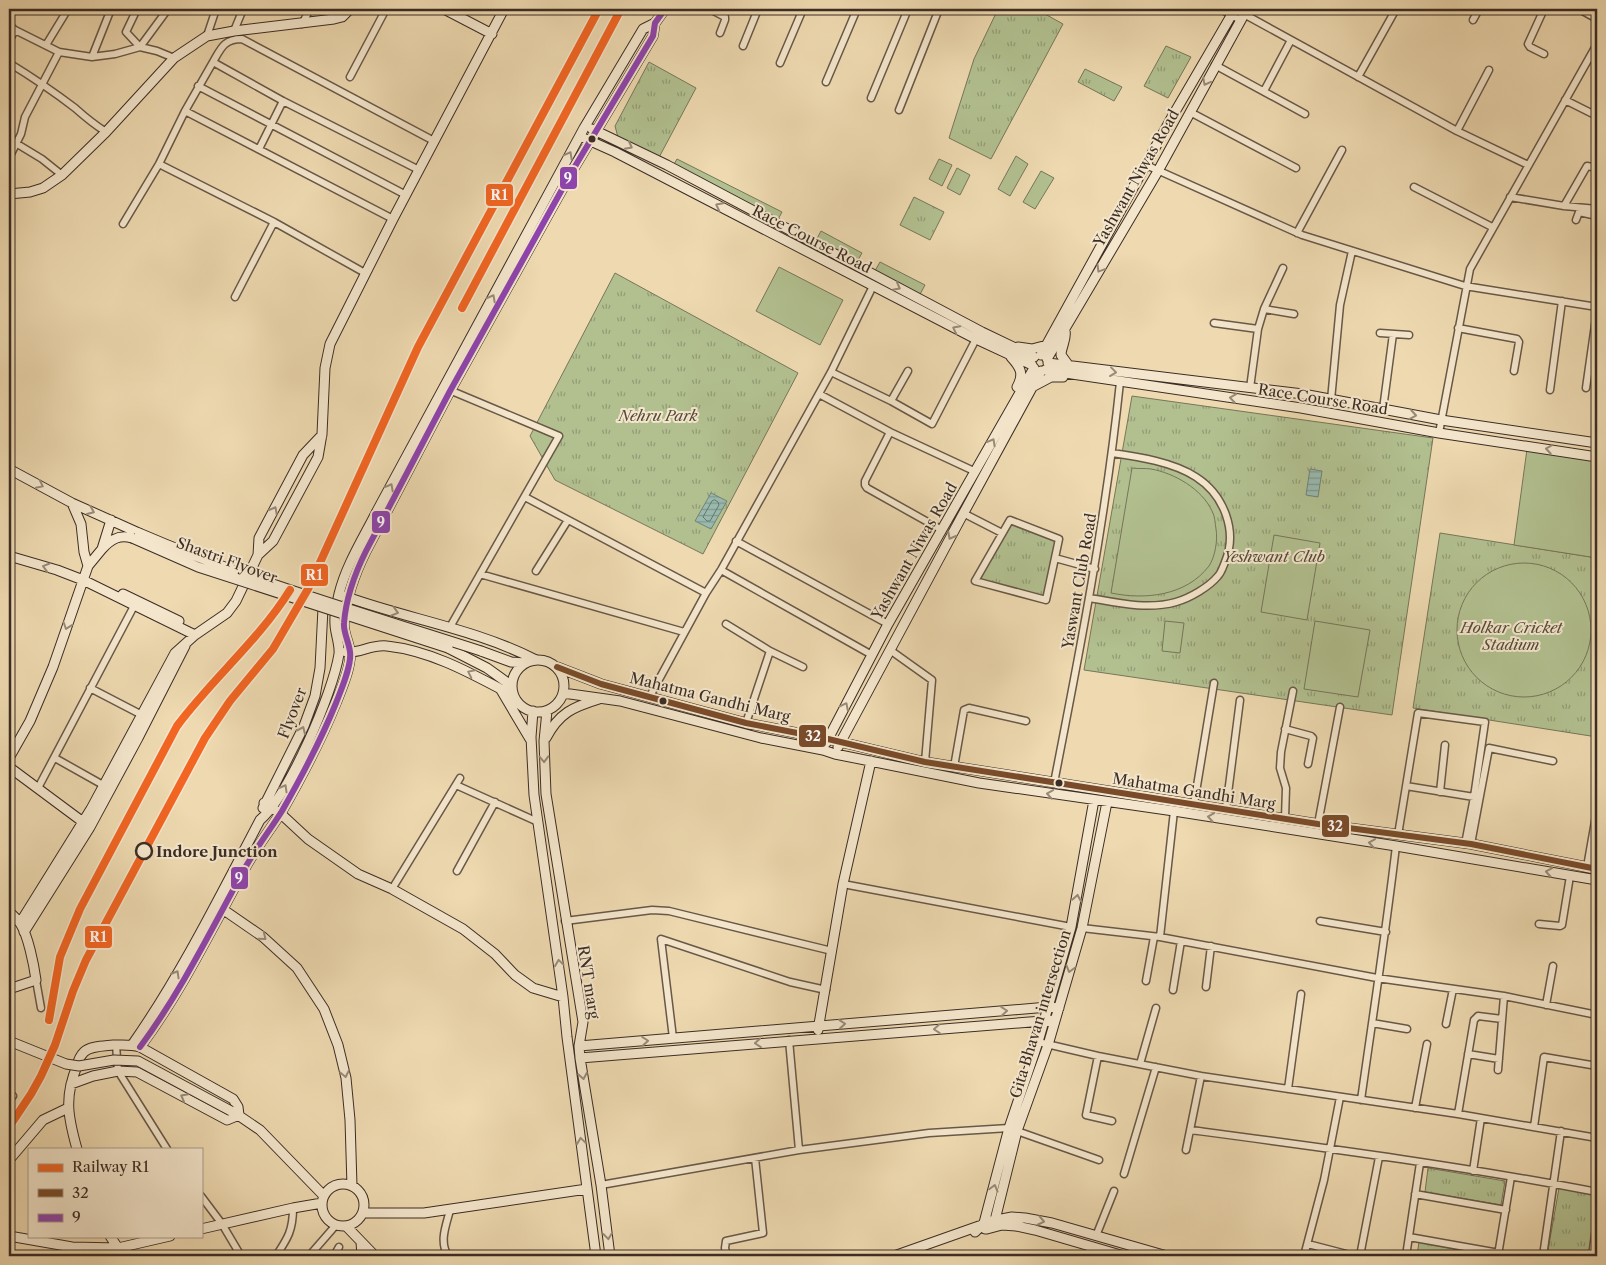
<svg xmlns="http://www.w3.org/2000/svg" width="1606" height="1265" viewBox="0 0 1606 1265" font-family="'Libre Caslon Text',serif">
<style>
.grass{fill:url(#grass-tufts);stroke:#76765a}
.garden{fill:#b2c090;stroke:#76765a}
.water{fill:url(#water-rules);stroke:#738278}
.lines{fill:none;stroke-linecap:round;stroke-linejoin:round}
.shore{stroke:#6a746a;stroke-width:1}
.street-casing{stroke:#685848;stroke-width:9}
.secondary-casing{stroke:#3b2d25;stroke-width:11}
.street{stroke:#f4e6cc;stroke-width:6}
.secondary{stroke:#f4e6cc;stroke-width:9}
.secondary-bridge-casing{stroke:#3b2d25;stroke-width:11;stroke-linecap:butt}
.secondary-bridge{stroke:#f4e6cc;stroke-width:9}
.bus-1-casing{stroke:#f4e6cc;stroke-width:10}
.bus-2-casing{stroke:#f4e6cc;stroke-width:10}
.bus-1{stroke:#7a4b2a;stroke-width:6}
.bus-2{stroke:#8e44ad;stroke-width:6}
.rail-1-casing{stroke:#f4e6cc;stroke-width:11}
.rail-1{stroke:#f26522;stroke-width:8}
.oneway{stroke:#988a78}
.bus-dot{fill:#3b2d25;stroke:#f4e6cc;stroke-width:2}
.stop-dot{fill:#f4e6cc;stroke:#3b2d25;stroke-width:2.5}
.labels{text-anchor:middle;dominant-baseline:central;stroke-width:4;stroke-linejoin:round;paint-order:stroke}
.street-label{font-size:15px;fill:#3b2d25;stroke:#f4e6cc}
.park-label{font-size:15px;font-style:italic;fill:#534a3a;stroke:#f4e6cc}
.stop-label{font-size:15px;font-weight:bold;fill:#3b2d25;stroke:#f4e6cc;text-anchor:start}
.line-badge{stroke:#f4e6cc;stroke-width:2}
.badge-label{font-size:14px;text-anchor:middle;font-weight:bold;fill:#fff}
</style>
<defs>
<pattern id="grass-tufts" width="24" height="20" patternUnits="userSpaceOnUse" patternTransform="scale(1.25)"><rect width="24" height="20" fill="#b2c090"/><path d="M3 7l-1-3M5 7V3M7 7l1-3M15 17l-1-3M17 17v-4M19 17l1-3" fill="none" stroke="#929c75"/></pattern>
<pattern id="water-rules" width="6" height="5" patternUnits="userSpaceOnUse" patternTransform="scale(1.25)"><rect width="6" height="5" fill="#99baaf"/><path d="M0 2.5h6" fill="none" stroke="#7e988e"/></pattern>
</defs>
<rect width="100%" height="100%" fill="#eed9b0"/>
<filter id="stains"><feTurbulence type="fractalNoise" baseFrequency=".004" numOctaves="4"/><feColorMatrix values="0 0 0 0 .2 0 0 0 0 .09 0 0 0 0 .02 0 0 0 .5 -.17"/></filter>
<radialGradient id="worn" r=".72"><stop offset=".6" stop-color="#630" stop-opacity="0"/><stop offset="1" stop-color="#630" stop-opacity=".3"/></radialGradient>
<path class="grass" d="M998 9H1036L1063 24 991 159 949 138 974 59Z
M1166 46 1191 57 1168 98 1144 86Z
M649 62 696 88 656 163 619 141 615 126Z
M1085 69 1122 87 1114 101 1078 82Z
M914 197 944 212 930 240 900 225Z
M615 273 798 373 703 554 555 480 530 436Z
M1132 396 1433 438 1392 715 1084 670Z
M1010 520 1059 539 1046 600 975 581Z
M1440 533 1597 558V737L1413 708Z
M1428 1168 1505 1181 1501 1205 1425 1192Z
M1559 1188 1597 1194 1590 1256H1547Z
M1419 1242 1488 1256H1417Z"/>
<path class="garden" d="M1016 156 1028 164 1010 196 998 189Z
M677 159 782 212 775 225 670 171Z
M939 159 952 165 942 186 929 179Z
M957 168 970 175 960 195 947 188Z
M1041 171 1054 178 1035 209 1023 202Z
M821 231 862 253 854 267 813 246Z
M880 262 925 285 917 300 872 276Z
M779 267 843 300 820 345 756 311Z
M1527 449 1597 460V558L1514 545Z
M1132 468C1139 469 1145 468 1151 469 1174 473 1202 489 1212 511 1215 516 1215 523 1216 529 1218 540 1215 557 1209 566 1186 596 1145 600 1111 593Z
M1274 535 1320 543 1307 620 1261 612Z
M1457 630a67 67 0 1 1 134 0a67 67 0 1 1-134 0Z
M1165 621 1184 623 1180 653 1162 651Z
M1315 621 1370 630 1358 697 1304 689Z"/>
<path class="water" d="M1310 469 1322 471 1318 497 1306 495Z
M711 493 727 501 711 529 695 521Z"/>
<g class="lines">
<path class="shore" d="M715 500 718 502 719 505 710 521H707L703 517 712 501Z"/>
<defs>
<path id="street" d="M137 9 126 32 140 47 168 9
M710 9 725 17V20L720 33
M1221 9 1240 20
M1544 9 1528 44 1530 47 1544 54
M1579 9 1597 19
M1242 13 1457 131 1528 165
M1473 20 1479 9
M302 24 310 9
M9 25 15 30 59 52 92 57 115 54 140 47 157 51 174 58
M234 31 243 9
M207 36 216 9
M9 41 15 30
M46 45 68 9
M743 46 758 9
M92 57 111 9
M213 62C221 48 224 39 242 39L434 141
M9 63C32 77 54 92 75 108 85 117 95 125 106 132
M780 63 803 9
M1215 65 1305 114
M350 77 386 9
M1358 77 1396 9
M826 82 857 9
M198 86 406 195
M1264 91 1291 40
M871 98 908 9
M1565 100 1597 116
M899 110 939 9
M185 111 393 219
M1190 112 1296 168
M1457 131 1489 70
M9 139 42 159 62 175
M259 149 283 101
M9 158 21 134 25 117 59 52
M159 164 274 222 365 273
M1146 165 1302 235 1465 286 1597 307
M1414 187 1492 227
M1510 197 1564 206 1597 209
M1564 206 1587 166 1597 168
M1576 220 1579 212 1597 216
M123 224 159 164 185 111 213 62 283 101 419 170
M1297 233 1342 150
M235 297 274 222
M1264 309 1294 314
M1214 323 1258 329 1250 388
M1458 328 1517 339 1519 342 1514 371
M1258 329 1264 309 1283 268
M1380 333 1409 335
M831 372 891 401 932 424 976 339
M1586 388 1597 311
M447 389 559 436 450 627
M1550 390 1562 301
M819 394 890 432 976 472
M1331 400 1340 305 1352 251
M891 401 908 371
M1383 409 1393 334
M890 432 865 481V485L867 488 942 530
M1439 433 1470 269 1597 44
M525 497 706 593
M963 513 1002 533
M1010 520 1059 539 1046 600 975 581Z
M736 541 888 624
M1055 558 1095 569
M721 570 872 655
M536 571 568 520
M480 574 684 632
M1090 598C1118 603 1148 610 1176 602 1190 598 1209 587 1218 576 1221 573 1223 567 1225 562 1238 531 1224 495 1196 477 1173 462 1139 457 1112 453
M726 624 770 651 803 667
M890 650 932 680 925 762
M90 688 142 715
M650 696 706 593 721 570 831 372 873 286
M746 723 770 651
M1285 729 1311 736 1313 738 1308 764
M55 758 103 785
M954 767 964 710 969 708 1026 721
M1054 783C1080 650 1106 517 1120 382
M456 785 538 822
M1406 786 1474 797
M38 788 134 606
M1440 792 1445 745
M1194 804 1214 683
M1226 809 1240 700
M1285 818 1286 788 1280 768 1281 752 1293 691
M1318 824 1340 707
M1398 835 1418 713 1485 722 1474 797 1465 844
M1471 844 1489 748 1553 761
M1587 867 1597 810
M457 871 495 802
M843 884 1071 927
M392 889 460 778
M565 921 652 910 669 911 832 951
M1320 921 1386 932
M1539 924 1560 926 1562 925 1570 876
M1082 928 1160 937 1377 978 1504 996 1597 1015
M1160 937 1174 811
M36 980 41 1008
M1146 981 1154 937
M1206 987 1211 946
M1173 990 1181 941
M1546 1005 1553 966
M1372 1023 1407 1029
M1446 1024 1453 989
M673 1038 661 939 790 982 826 990
M789 1040 799 1150
M1038 1042 1098 1056 1201 1076 1458 1114 1597 1138
M116 1045 118 1071 167 1149
M1468 1054 1499 1059
M1098 1056 1086 1115 1112 1121
M1140 1064 1156 1008
M1498 1070 1504 996
M1288 1089 1301 994
M9 1094 13 1096
M1361 1100C1373 1015 1386 931 1396 846
M1415 1108 1427 1044
M1458 1114 1474 1020 1478 1016 1502 1019
M1534 1127 1544 1057 1597 1066
M1191 1130C1326 1148 1463 1166 1597 1192
M1017 1131 1099 1160
M1186 1150 1201 1076
M1473 1171 1481 1118
M1124 1174 1156 1067
M601 1185 799 1150 929 1133 1009 1128
M1415 1194 1506 1210
M201 1196 222 1224 241 1256
M1096 1236 1114 1191
M1409 1237 1499 1253
M1308 1244 1354 1256
M1498 1255 1511 1177
M276 1256C288 1238 293 1230 293 1208
M309 1256 336 1225
M334 1256 339 1247
M448 1256C439 1241 446 1226 450 1210
M727 1256 725 1248 726 1241 763 1233 755 1158
M1304 1256 1324 1180 1340 1097
M1360 1256 1379 1157
M1406 1256 1420 1163
M1543 1256 1561 1131
M1592 1256 1597 1220"/>
<path id="secondary" d="M444 9 492 34
M592 129 667 165 982 332 1034 357
M586 139 615 152 976 339 1032 365
M9 194 30 192 43 188 62 175 106 132 174 58 207 36 234 31 334 19 342 17 350 9
M1065 331C1067 339 1061 347 1061 355L1069 366
M1018 347 1032 349 1047 345
M1041 355 1172 117 1235 9
M1011 357C1021 368 1024 374 1017 387
M1047 359 1158 171 1247 9
M1048 363 1303 394 1441 420 1597 443
M1045 370 1301 408 1439 433 1597 457
M1034 386 1051 377H1063
M9 469 72 503 139 533
M72 503 81 524 84 552 88 566
M102 549C111 539 120 534 132 538
M258 555 273 541 318 457 322 434 325 368 330 344 393 219 504 9
M9 556 57 570 83 580 195 635
M123 594 179 621
M344 596C407 619 476 629 536 660
M448 648 487 668 512 686
M481 651 511 662 526 663
M346 652C358 654 372 644 387 646 433 651 474 675 514 696
M512 686a26 26 0 1 1 52 0a26 26 0 1 1-52 0Z
M557 667 601 684 746 723 828 739 925 762 1318 824 1471 844 1597 869
M501 690 530 739
M563 693 620 701 761 738 823 750 835 754 979 783 1174 811 1396 846 1597 880
M533 711 531 737 534 795 563 997 567 1037 596 1256
M547 711 544 741 546 794 583 1022 579 1046 580 1058 601 1185 610 1256
M546 738C559 713 573 707 599 699
M826 743 888 624 1034 368
M838 747 962 516 1041 371
M9 758 30 721 53 667 88 566 102 549 111 520
M9 767 87 825
M264 803 280 813 308 839 358 874 392 889 463 929 495 954 515 975 533 988 563 997
M263 808 304 726 315 696 320 668 323 608
M218 906 263 937 297 968 324 1009 338 1045 346 1078 350 1120 352 1186
M9 911C12 915 17 919 20 923 28 935 34 965 36 980L9 989
M20 923 91 809 175 653 195 635 227 613 236 601 258 555 259 538 303 455 322 435
M24 932 90 827 138 738 185 646
M818 1030 843 884 871 761
M132 1045C181 975 220 896 260 820 289 795 333 693 339 654 340 644 335 633 335 624 334 614 337 603 339 594 346 565 364 537 377 511L584 128 643 29 655 23
M579 1046 1048 1007 1059 1008
M140 1047C181 992 212 928 245 868 256 848 270 830 282 811 302 776 321 740 336 703 341 690 352 665 350 652 349 642 343 632 344 623 346 598 355 573 366 551L450 391 574 168 653 36 655 23 665 9
M580 1058 1055 1020
M71 1084 93 1076 118 1071 137 1072 227 1120 239 1115
M235 1113 260 1130 324 1196
M77 1149C68 1117 64 1097 77 1066 78 1061 80 1056 84 1052 90 1046 105 1046 113 1045 123 1045 131 1044 140 1047L233 1099 238 1107 239 1115
M9 1160 43 1120 68 1108
M322 1205a21 21 0 1 1 42 0a21 21 0 1 1-42 0Z
M363 1213H424L587 1189
M991 1221 1012 1217 1025 1218 1052 1223 1167 1256
M346 1226 375 1256
M201 1229 293 1208 322 1203
M985 1229 995 1220 1017 1131 1048 1045 1082 928 1107 802
M987 1229 1002 1225 1016 1226 1035 1230 1124 1256
M975 1232 984 1223 1009 1128 1038 1042 1071 927 1094 800
M9 1236 72 1247 118 1248 170 1236
M110 1236 118 1248 121 1256
M361 1242 362 1256
M894 1256 979 1226"/>
</defs>
<use href="#street" class="street-casing"/>
<use href="#secondary" class="secondary-casing"/>
<use href="#street" class="street"/>
<use href="#secondary" class="secondary"/>
<defs>
<path id="secondary-bridge" d="M139 533C250 581 367 614 481 651
M132 538 198 567 448 648
M9 1041 66 1064 79 1066 114 1060 138 1061 231 1111"/>
</defs>
<use href="#secondary-bridge" class="secondary-bridge-casing"/>
<use href="#secondary-bridge" class="secondary-bridge"/>
<defs>
<path id="bus-1" d="M557 667 601 684 746 723 828 739 925 762 1318 824 1471 844 1597 869"/>
<path id="bus-2" d="M140 1047C181 992 212 928 245 868 256 848 270 830 282 811 302 776 321 740 336 703 341 690 352 665 350 652 349 642 343 632 344 623 346 598 355 573 366 551L450 391 574 168 653 36 655 23 665 9"/>
</defs>
<use href="#bus-1" class="bus-1-casing"/>
<use href="#bus-2" class="bus-2-casing"/>
<use href="#bus-1" class="bus-1"/>
<use href="#bus-2" class="bus-2"/>
<defs>
<path id="rail-1" d="M462 308 621 9
M49 1020 60 957 80 909 177 726C212 679 259 640 290 590
M9 1127 31 1094 41 1076 55 1045 73 991 86 960 205 738 230 701 273 649 308 589 418 347 599 9"/>
</defs>
<use href="#rail-1" class="rail-1-casing"/>
<use href="#rail-1" class="rail-1"/>
</g>
<defs><path id="oneway-chevron" d="M-2-3.5L2.5 0L-2 3.5" fill="none" stroke-width="1.6" stroke-linecap="round" stroke-linejoin="round" transform="scale(1.25)"/></defs>
<g class="oneway">
<use href="#oneway-chevron" transform="translate(1206 82) rotate(118)"/>
<use href="#oneway-chevron" transform="translate(629 146) rotate(27)"/>
<use href="#oneway-chevron" transform="translate(569 155) rotate(-61)"/>
<use href="#oneway-chevron" transform="translate(719 206) rotate(-153)"/>
<use href="#oneway-chevron" transform="translate(1100 269) rotate(121)"/>
<use href="#oneway-chevron" transform="translate(897 287) rotate(28)"/>
<use href="#oneway-chevron" transform="translate(492 298) rotate(-62)"/>
<use href="#oneway-chevron" transform="translate(956 329) rotate(-153)"/>
<use href="#oneway-chevron" transform="translate(1113 372) rotate(7)"/>
<use href="#oneway-chevron" transform="translate(1233 398) rotate(-172)"/>
<use href="#oneway-chevron" transform="translate(1413 415) rotate(10)"/>
<use href="#oneway-chevron" transform="translate(992 442) rotate(-61)"/>
<use href="#oneway-chevron" transform="translate(1549 449) rotate(-171)"/>
<use href="#oneway-chevron" transform="translate(40 485) rotate(26)"/>
<use href="#oneway-chevron" transform="translate(390 487) rotate(-62)"/>
<use href="#oneway-chevron" transform="translate(274 510) rotate(-62)"/>
<use href="#oneway-chevron" transform="translate(91 511) rotate(23)"/>
<use href="#oneway-chevron" transform="translate(951 536) rotate(118)"/>
<use href="#oneway-chevron" transform="translate(46 567) rotate(-164)"/>
<use href="#oneway-chevron" transform="translate(395 612) rotate(16)"/>
<use href="#oneway-chevron" transform="translate(67 626) rotate(109)"/>
<use href="#oneway-chevron" transform="translate(471 673) rotate(-154)"/>
<use href="#oneway-chevron" transform="translate(845 706) rotate(-63)"/>
<use href="#oneway-chevron" transform="translate(302 730) rotate(-66)"/>
<use href="#oneway-chevron" transform="translate(544 759) rotate(89)"/>
<use href="#oneway-chevron" transform="translate(284 788) rotate(-60)"/>
<use href="#oneway-chevron" transform="translate(1050 794) rotate(-171)"/>
<use href="#oneway-chevron" transform="translate(1211 817) rotate(-171)"/>
<use href="#oneway-chevron" transform="translate(1372 843) rotate(-172)"/>
<use href="#oneway-chevron" transform="translate(1549 872) rotate(-170)"/>
<use href="#oneway-chevron" transform="translate(1077 898) rotate(-80)"/>
<use href="#oneway-chevron" transform="translate(263 937) rotate(39)"/>
<use href="#oneway-chevron" transform="translate(559 963) rotate(-98)"/>
<use href="#oneway-chevron" transform="translate(1070 969) rotate(106)"/>
<use href="#oneway-chevron" transform="translate(176 974) rotate(-60)"/>
<use href="#oneway-chevron" transform="translate(1004 1011) rotate(-5)"/>
<use href="#oneway-chevron" transform="translate(842 1024) rotate(-5)"/>
<use href="#oneway-chevron" transform="translate(937 1029) rotate(176)"/>
<use href="#oneway-chevron" transform="translate(645 1041) rotate(-5)"/>
<use href="#oneway-chevron" transform="translate(758 1043) rotate(175)"/>
<use href="#oneway-chevron" transform="translate(345 1074) rotate(78)"/>
<use href="#oneway-chevron" transform="translate(583 1076) rotate(80)"/>
<use href="#oneway-chevron" transform="translate(184 1097) rotate(-152)"/>
<use href="#oneway-chevron" transform="translate(581 1141) rotate(-98)"/>
<use href="#oneway-chevron" transform="translate(994 1188) rotate(-75)"/>
<use href="#oneway-chevron" transform="translate(1041 1221) rotate(12)"/>
<use href="#oneway-chevron" transform="translate(608 1236) rotate(83)"/>
</g>
<g class="bus-dot">
<circle cx="592" cy="139" r="4.5"/>
<circle cx="663" cy="701" r="4.5"/>
<circle cx="1059" cy="783" r="4.5"/>
</g>
<circle class="stop-dot" cx="144" cy="851" r="8"/>
<g class="labels">
<g class="street-label">
<text transform="translate(1136 178) rotate(-60)">Yashwant Niwas Road</text>
<text transform="translate(812 239) rotate(27)">Race Course Road</text>
<text transform="translate(1323 399) rotate(9)">Race Course Road</text>
<text transform="translate(914 551) rotate(-60)">Yashwant Niwas Road</text>
<text transform="translate(227 560) rotate(20)">Shastri Flyover</text>
<text transform="translate(1079 581) rotate(-80)">Yaswant Club Road</text>
<text transform="translate(710 697) rotate(14)">Mahatma Gandhi Marg</text>
<text transform="translate(292 713) rotate(-69)">Flyover</text>
<text transform="translate(1194 791) rotate(9)">Mahatma Gandhi Marg</text>
<text transform="translate(589 982) rotate(81)">RNT marg</text>
<text transform="translate(1040 1014) rotate(-73)">Gita Bhavan intersection</text>
</g>
<g class="park-label">
<text x="658" y="415">Nehru Park</text>
<text x="1274" y="556">Yeshwant Club</text>
<text x="1511" y="627">Holkar Cricket<tspan x="1511" dy="17">Stadium</tspan></text>
</g>
<g class="stop-label">
<text x="156" y="851">Indore Junction</text>
</g>
</g>
<g class="line-badge">
<rect x="559" y="166" width="19" height="24" rx="5" fill="#8e44ad"/>
<rect x="485" y="183" width="29" height="24" rx="5" fill="#f26522"/>
<rect x="371" y="510" width="20" height="24" rx="5" fill="#8e44ad"/>
<rect x="300" y="563" width="29" height="24" rx="5" fill="#f26522"/>
<rect x="798" y="724" width="29" height="24" rx="5" fill="#7a4b2a"/>
<rect x="1321" y="814" width="29" height="24" rx="5" fill="#7a4b2a"/>
<rect x="230" y="866" width="19" height="24" rx="5" fill="#8e44ad"/>
<rect x="84" y="925" width="29" height="24" rx="5" fill="#f26522"/>
</g>
<g class="badge-label">
<text x="568" y="183">9</text>
<text x="499" y="200">R1</text>
<text x="381" y="527">9</text>
<text x="314" y="580">R1</text>
<text x="813" y="741">32</text>
<text x="1335" y="831">32</text>
<text x="239" y="883">9</text>
<text x="98" y="942">R1</text>
</g>
<rect width="1606" height="1265" fill="none" stroke="#eed9b0" stroke-width="30"/>
<rect x="10" y="10" width="1586" height="1245" fill="none" stroke="#3b2d25" stroke-width="2.5"/>
<rect x="15" y="15" width="1576" height="1235" fill="none" stroke="#3b2d25"/>
<rect x="28" y="1148" width="175" height="90" fill="#f4e6cc" stroke="#aa9c89"/>
<rect x="38" y="1164" width="25" height="8" fill="#f26522" stroke="#aa9c89"/>
<text x="72" y="1172" font-size="15" fill="#3b2d25">Railway R1</text>
<rect x="38" y="1189" width="25" height="8" fill="#7a4b2a" stroke="#aa9c89"/>
<text x="72" y="1198" font-size="15" fill="#3b2d25">32</text>
<rect x="38" y="1214" width="25" height="8" fill="#8e44ad" stroke="#aa9c89"/>
<text x="72" y="1222" font-size="15" fill="#3b2d25">9</text>
<rect width="100%" height="100%" filter="url(#stains)"/>
<rect width="100%" height="100%" fill="url(#worn)"/>
</svg>
